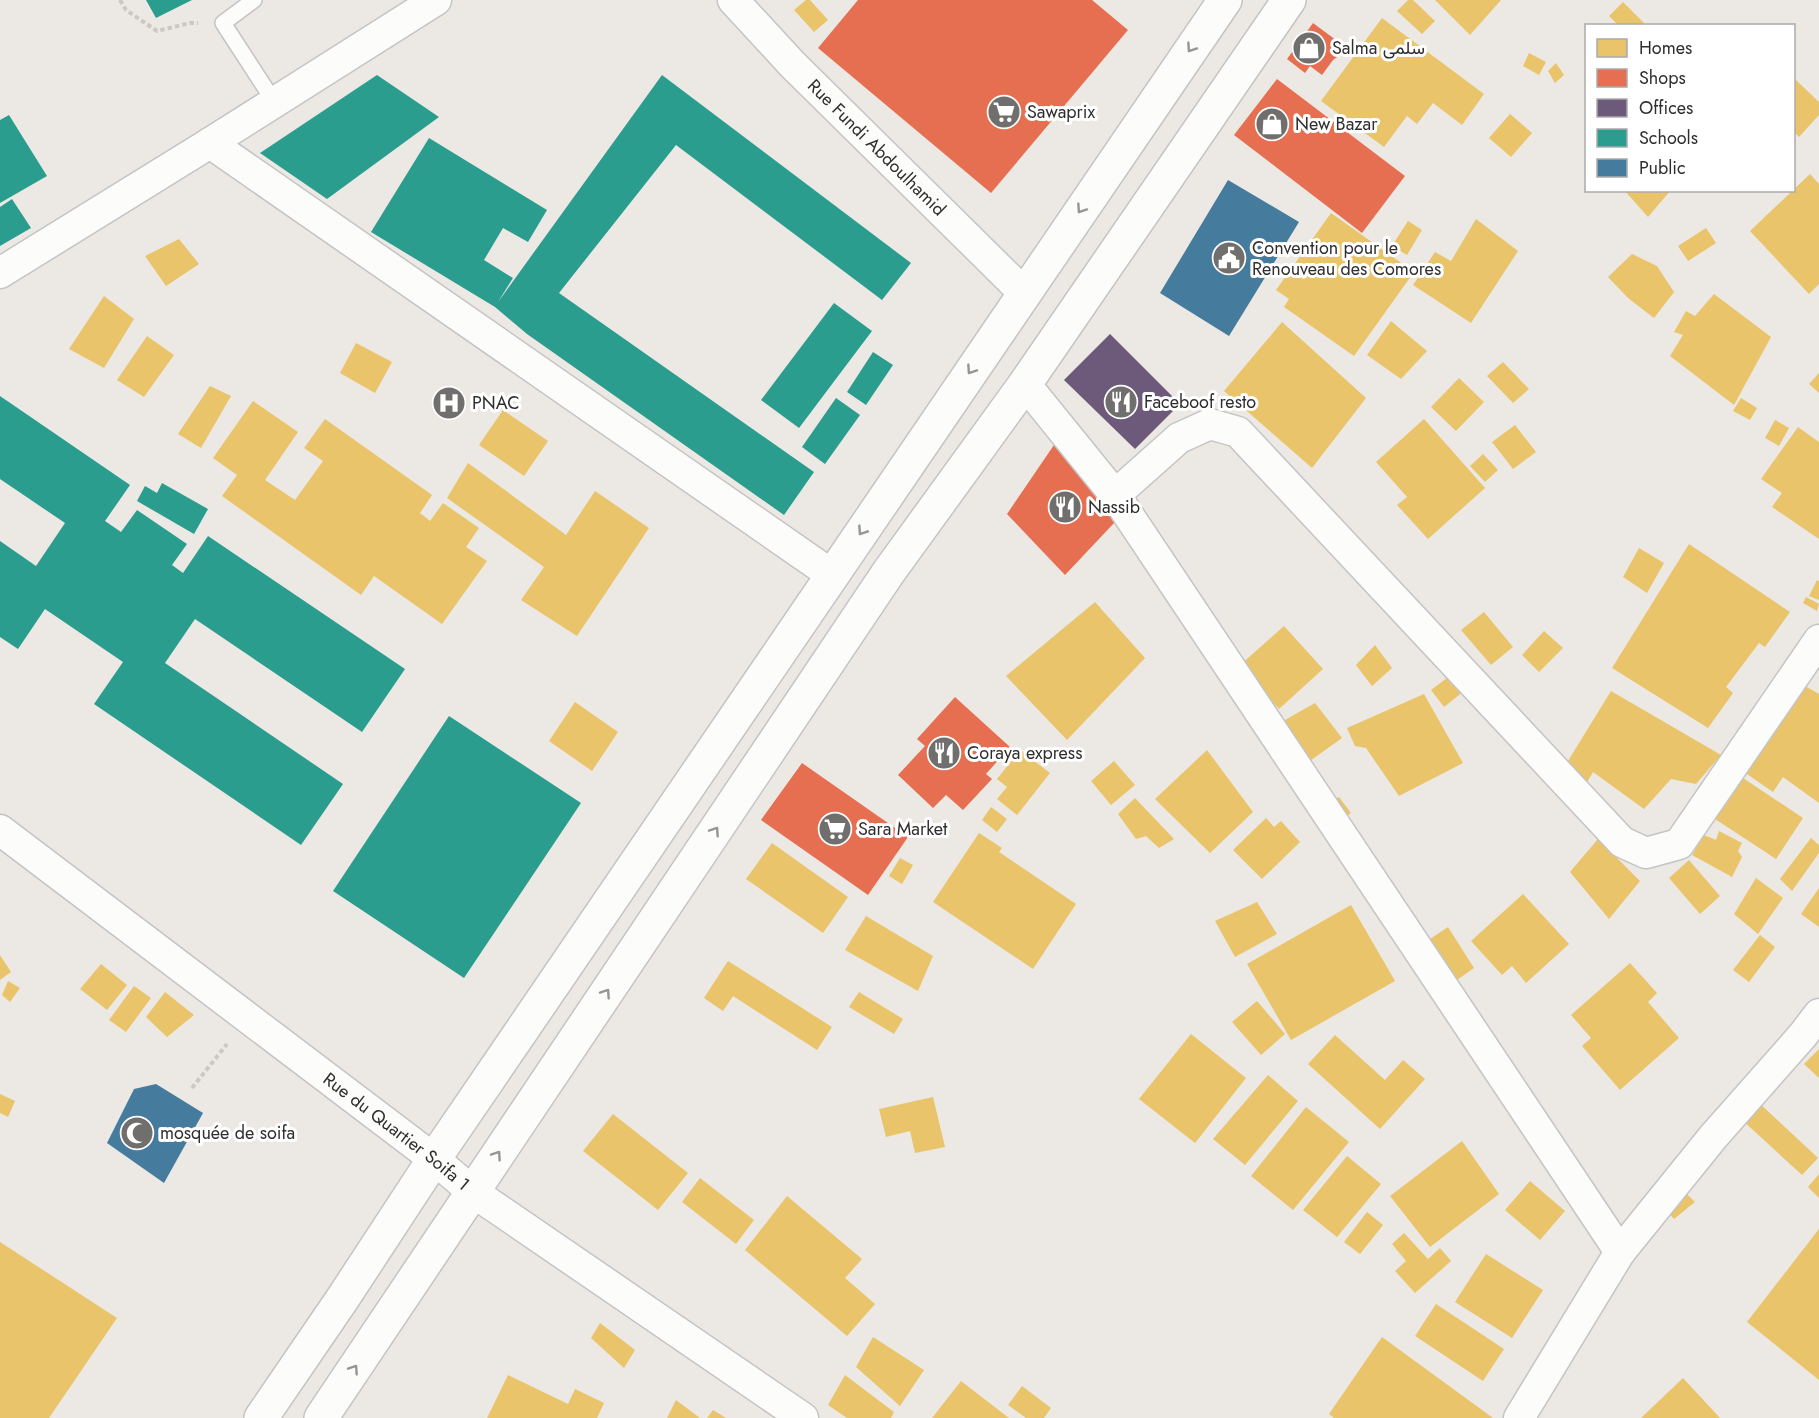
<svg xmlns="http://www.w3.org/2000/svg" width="1819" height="1418" viewBox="0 0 1819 1418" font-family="Jost,Vazirmatn,sans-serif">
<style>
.homes{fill:#e9c46a}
.shops{fill:#e76f51}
.offices{fill:#6d597a}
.schools{fill:#2a9d8f}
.public{fill:#457b9d}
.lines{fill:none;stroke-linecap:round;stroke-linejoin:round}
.lane-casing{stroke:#c5c4c5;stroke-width:18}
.street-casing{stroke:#c5c4c5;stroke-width:33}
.secondary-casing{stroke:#c5c4c5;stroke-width:36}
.path{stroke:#c9c9c8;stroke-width:4;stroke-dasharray:4.5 3;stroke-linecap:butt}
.lane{stroke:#fcfcfb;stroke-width:15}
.street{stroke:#fcfcfb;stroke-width:30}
.secondary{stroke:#fcfcfb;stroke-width:33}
.oneway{stroke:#959594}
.labels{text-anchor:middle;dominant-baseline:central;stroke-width:6;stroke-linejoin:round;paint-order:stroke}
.poi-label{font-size:18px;fill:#2e2e2e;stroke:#fff;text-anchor:start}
.street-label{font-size:18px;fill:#2e2e2e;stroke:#fff}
</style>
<rect width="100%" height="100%" fill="#ece8e4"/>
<path class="homes" d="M806 0H810L828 20 814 32 794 10Z
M1408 0H1413L1435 21 1422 34 1397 11Z
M1435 0H1501L1470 35Z
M1623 2 1644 23 1642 26H1619L1609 16Z
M1382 18 1484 94 1462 125 1433 103 1417 124 1407 116 1384 147 1321 101Z
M1529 53 1546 62 1539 75 1523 66Z
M1556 63 1564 75 1555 83 1548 71Z
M1794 78 1819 102V115L1799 137 1794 132Z
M1510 114 1532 133 1511 157 1489 138Z
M1810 174 1819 184V284L1809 294 1750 231Z
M1624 190H1671L1648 217Z
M1331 213 1414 272 1354 356 1284 307 1289 299 1276 290Z
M1476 219 1518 251 1471 323 1413 285 1435 252 1451 261Z
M1408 221 1422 230 1407 255 1392 246Z
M1706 228 1716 243 1688 261 1678 246Z
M179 239 199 264 166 286 145 256Z
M1632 254 1657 266 1674 292 1654 318 1628 298 1608 277Z
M1714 294 1771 337 1734 405 1670 356 1683 335 1674 332 1686 311 1695 316Z
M104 296 134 319 104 368 69 349Z
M1391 321 1427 351 1401 379 1367 355Z
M1282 322 1366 398 1312 468 1224 391Z
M147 336 174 355 144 397 117 380Z
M356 343 392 362 375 393 340 373Z
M1503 362 1529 389 1513 403 1487 376Z
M1819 373V393L1809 384Z
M1459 378 1484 402 1456 431 1431 407Z
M210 386 231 396 201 448 178 434Z
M1741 398 1757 408 1750 420 1733 411Z
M253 401 298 432 265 480 295 500 323 461 304 448 325 419 432 495 420 513 430 521 443 503 479 528 466 547 487 561 442 624 374 576 361 595 222 496 237 475 213 458Z
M503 410 548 441 524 476 479 445Z
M1424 419 1485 488 1428 539 1397 505 1407 497 1376 462Z
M1775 420 1789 428 1779 446 1765 438Z
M1515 425 1536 452 1513 469 1492 442Z
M1798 427 1819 442V539L1772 507 1782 493 1761 479Z
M1483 454 1498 470 1485 482 1470 466Z
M468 463 566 535 595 491 649 528 577 636 521 600 544 567 447 498Z
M1689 544 1790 612 1765 647 1759 643 1726 687 1733 693 1708 728 1612 668Z
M1639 548 1664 563 1647 593 1623 577Z
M1817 580 1819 581V600L1809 596Z
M1806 597 1819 604 1817 611 1803 603Z
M1095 602 1145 658 1067 740 1006 676Z
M1484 612 1513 647 1491 665 1461 630Z
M1284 626 1323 669 1279 709 1239 666Z
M1544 631 1563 648 1539 672 1522 655Z
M1375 645 1392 668 1372 686 1356 665Z
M1452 674 1464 691 1444 707 1431 690Z
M1805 686 1819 694V803L1783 777 1773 792 1744 772Z
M1611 691 1721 755 1696 784 1671 779 1644 809 1593 772 1585 786 1560 774Z
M1424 694 1463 763 1399 796 1366 748 1355 746 1347 728Z
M575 702 618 732 592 771 549 741Z
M1315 703 1342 738 1307 763 1285 720Z
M1020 750 1050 773 1017 815 997 799 1007 787 997 779Z
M1207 750 1253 812 1210 853 1155 799Z
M1114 761 1135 785 1111 805 1091 781Z
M1740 776 1803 818 1776 859 1712 817Z
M1339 797 1351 813 1338 822 1328 804Z
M1135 798 1174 839 1159 848 1146 836 1136 839 1118 814Z
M991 807 1007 819 997 832 982 820Z
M1266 818 1274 827 1281 821 1300 842 1262 879 1233 850Z
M1719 831 1742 843 1738 851 1742 857 1732 877 1692 855 1704 835 1716 840Z
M979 833 1002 848 999 852 1076 904 1033 969 933 902Z
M1811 838 1819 845V853L1792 891 1780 879Z
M1598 839 1640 881 1609 919 1570 872Z
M772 843 848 897 823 933 746 879Z
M900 858 913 865 902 884 889 876Z
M1689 860 1720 896 1700 914 1669 878Z
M1756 878 1783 898 1758 934 1734 914Z
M1819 888V927L1801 914Z
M1523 894 1569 944 1526 983 1512 966 1502 975 1471 941Z
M1257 902 1277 934 1235 957 1215 921Z
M1351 905 1395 981 1291 1040 1247 964Z
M866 916 933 956 918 991 845 950Z
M1448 927 1474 968 1457 980 1430 939Z
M1760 935 1775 947 1749 982 1733 970Z
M0 955 11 972 0 980Z
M728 961 832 1027 817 1050 733 996 723 1011 704 998Z
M1630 963 1657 993 1648 1002 1679 1038 1620 1090 1582 1046 1591 1038 1571 1015Z
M101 964 127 985 107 1010 80 989Z
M8 981 20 988 10 1002 2 995Z
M134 986 151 998 126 1032 109 1020Z
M165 992 194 1015 167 1037 146 1017Z
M859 992 903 1019 894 1034 849 1007Z
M1257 1001 1285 1034 1261 1055 1232 1022Z
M1191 1034 1246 1078 1195 1143 1139 1099Z
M1335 1035 1385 1080 1403 1060 1425 1079 1380 1129 1308 1064Z
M1819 1049V1078L1804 1064Z
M1268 1075 1298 1101 1245 1165 1213 1139Z
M0 1094 15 1101 8 1117 0 1113Z
M933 1097 945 1147 915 1153 910 1131 886 1137 879 1109Z
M1757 1101 1818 1158 1802 1175 1741 1119Z
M1306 1107 1349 1142 1293 1210 1251 1176Z
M613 1114 688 1173 658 1210 583 1151Z
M1462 1141 1499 1194 1430 1247 1390 1196Z
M1347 1156 1381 1184 1337 1237 1303 1210Z
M1819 1174V1198L1808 1187Z
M700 1178 754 1220 736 1244 682 1202Z
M1530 1181 1565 1211 1540 1240 1505 1210Z
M1686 1193 1695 1202 1674 1219 1666 1210Z
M787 1196 862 1259 845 1278 875 1304 847 1336 745 1250Z
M1367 1212 1383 1225 1360 1254 1344 1242Z
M1819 1229V1380L1747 1322Z
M1404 1233 1428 1259 1440 1248 1451 1261 1415 1293 1395 1271 1406 1261 1392 1244Z
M0 1242 117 1318 49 1418H0Z
M1486 1254 1543 1290 1512 1338 1455 1302Z
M1436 1304 1504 1349 1483 1381 1415 1336Z
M600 1323 635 1350 624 1368 591 1338Z
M873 1337 924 1370 900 1406 856 1367Z
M1382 1337 1493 1418H1334L1329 1414Z
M508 1375 568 1404 575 1389 604 1403 597 1418H487Z
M845 1375 894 1412 891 1418H847L828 1405Z
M1683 1378 1720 1418H1641Z
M961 1381 1009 1418H932Z
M1022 1386 1051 1408 1044 1418H1026L1008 1405Z
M676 1400 700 1418H667Z
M713 1410 726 1418H707Z"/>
<path class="shops" d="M858 0H1092L1128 30 991 193 818 48Z
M1313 23 1340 43V55L1333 60 1322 75 1310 66 1305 73 1287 59Z
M1277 79 1405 176 1362 233 1234 135Z
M1056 442 1115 522 1065 575 1007 514Z
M955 697 1010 747 986 774 992 779 963 810 946 795 933 808 898 775 925 746 917 739Z
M802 763 908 837 868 895 761 820Z"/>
<path class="offices" d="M1110 334 1180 404 1135 449 1064 380Z"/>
<path class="schools" d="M146 0H192L156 18Z
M377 75 439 117 327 199 260 153Z
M662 75 911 263 882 300 676 145 559 293 814 472 784 515 527 334 495 307 371 232 429 138 547 210 528 242 503 228 484 260 513 278 498 302Z
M9 115 47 176 0 203V120Z
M12 199 31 228 0 246V207Z
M834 303 872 331 799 428 761 400Z
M873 352 893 365 866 405 847 392Z
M0 396 130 485 105 521 121 532 137 510 187 544 172 565 183 573 208 536 405 669 362 732 195 619 165 663 343 784 301 845 94 704 123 662 45 609 18 649 0 637V541L36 566 65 523 0 479Z
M836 398 860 415 825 464 802 447Z
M162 483 208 509 194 534 137 501 145 486 157 493Z
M449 716 581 803 464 978 333 891Z"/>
<path class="public" d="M1228 180 1299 222 1229 336 1160 293Z
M156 1084 203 1113 164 1183 107 1143 134 1089Z"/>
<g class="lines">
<defs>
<path id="lane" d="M254 0 223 23 275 103"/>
<g id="street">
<path id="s1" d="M733 0 792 64 1024 293"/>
<path d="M210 143 832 575"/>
<path d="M0 273 210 143 436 0"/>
<path d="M1025 384 1115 495 1620 1252"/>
<path d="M1115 495 1179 438 1210 424 1238 432 1622 842 1646 853 1679 844 1819 640"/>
<path id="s2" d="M0 830 434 1159 473 1192 803 1418"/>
<path d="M1519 1418 1620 1252 1713 1137 1803 1035 1819 1014"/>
</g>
<path id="secondary" d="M261 1418 343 1298 434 1159 1225 0
M321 1418 888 573 1025 384 1289 0"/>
</defs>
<use href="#lane" class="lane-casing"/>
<use href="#street" class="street-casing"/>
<use href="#secondary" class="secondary-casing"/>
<path class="path" d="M120 0 126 10 157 31 190 23H198
M192 1088 227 1044"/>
<use href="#lane" class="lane"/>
<use href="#street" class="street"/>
<use href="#secondary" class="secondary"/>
</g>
<defs><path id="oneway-chevron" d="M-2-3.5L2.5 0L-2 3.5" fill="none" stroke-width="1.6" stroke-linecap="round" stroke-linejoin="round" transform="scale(1.5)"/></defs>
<g class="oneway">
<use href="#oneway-chevron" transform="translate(1191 48) rotate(124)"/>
<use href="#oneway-chevron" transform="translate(1081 209) rotate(124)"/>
<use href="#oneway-chevron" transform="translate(971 370) rotate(124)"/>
<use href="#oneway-chevron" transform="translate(862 531) rotate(124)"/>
<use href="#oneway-chevron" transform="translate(715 831) rotate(-56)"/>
<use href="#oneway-chevron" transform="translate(606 993) rotate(-56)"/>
<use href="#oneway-chevron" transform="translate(497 1155) rotate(-56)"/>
<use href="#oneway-chevron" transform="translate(354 1369) rotate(-56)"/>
</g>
<defs>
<symbol id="shop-disc" viewBox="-11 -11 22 22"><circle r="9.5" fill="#706f6e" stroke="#fff"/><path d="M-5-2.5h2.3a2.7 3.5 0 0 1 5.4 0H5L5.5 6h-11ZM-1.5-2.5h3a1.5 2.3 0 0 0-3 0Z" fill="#fff"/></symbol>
<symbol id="supermarket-disc" viewBox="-11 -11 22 22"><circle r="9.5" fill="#706f6e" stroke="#fff"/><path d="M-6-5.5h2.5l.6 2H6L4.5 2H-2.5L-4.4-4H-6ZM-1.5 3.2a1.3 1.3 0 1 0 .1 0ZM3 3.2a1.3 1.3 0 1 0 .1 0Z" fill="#fff"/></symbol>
<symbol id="civic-disc" viewBox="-11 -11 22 22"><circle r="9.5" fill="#706f6e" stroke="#fff"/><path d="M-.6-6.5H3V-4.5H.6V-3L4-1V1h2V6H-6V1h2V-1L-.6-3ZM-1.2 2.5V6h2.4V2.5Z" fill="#fff"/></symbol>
<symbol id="restaurant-disc" viewBox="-11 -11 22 22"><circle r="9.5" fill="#706f6e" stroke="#fff"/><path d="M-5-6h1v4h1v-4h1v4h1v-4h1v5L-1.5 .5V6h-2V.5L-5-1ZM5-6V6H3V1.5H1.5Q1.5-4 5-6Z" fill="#fff"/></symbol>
<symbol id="hospital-disc" viewBox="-11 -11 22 22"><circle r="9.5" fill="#706f6e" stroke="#fff"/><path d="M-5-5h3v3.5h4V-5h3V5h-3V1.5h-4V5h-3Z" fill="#fff"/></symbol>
<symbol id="mosque-disc" viewBox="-11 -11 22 22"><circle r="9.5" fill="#706f6e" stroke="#fff"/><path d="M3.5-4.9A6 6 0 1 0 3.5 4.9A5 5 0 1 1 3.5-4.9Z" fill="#fff"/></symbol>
</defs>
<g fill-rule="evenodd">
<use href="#shop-disc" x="1290" y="29" width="38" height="38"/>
<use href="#supermarket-disc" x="985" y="93" width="38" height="38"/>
<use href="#shop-disc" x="1253" y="105" width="38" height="38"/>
<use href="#civic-disc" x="1210" y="239" width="38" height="38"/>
<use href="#restaurant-disc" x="1102" y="383" width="38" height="38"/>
<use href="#hospital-disc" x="430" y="384" width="38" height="38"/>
<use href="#restaurant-disc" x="1046" y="488" width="38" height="38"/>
<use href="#restaurant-disc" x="925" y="734" width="38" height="38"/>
<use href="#supermarket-disc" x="816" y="810" width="38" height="38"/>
<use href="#mosque-disc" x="118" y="1114" width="38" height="38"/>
</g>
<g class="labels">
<g class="poi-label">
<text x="1332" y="48">Salma سلمى</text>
<text x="1027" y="112">Sawaprix</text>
<text x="1295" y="124">New Bazar</text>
<text x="1252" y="248">Convention pour le<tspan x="1252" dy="21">Renouveau des Comores</tspan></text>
<text x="1144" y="402">Faceboof resto</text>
<text x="472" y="403">PNAC</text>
<text x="1088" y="507">Nassib</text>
<text x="967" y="753">Coraya express</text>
<text x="858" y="829">Sara Market</text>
<text x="160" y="1133">mosquée de soifa</text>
</g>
<g class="street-label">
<text stroke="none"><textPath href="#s1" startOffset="206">Rue Fundi Abdoulhamid</textPath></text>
<text stroke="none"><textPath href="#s2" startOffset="498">Rue du Quartier Soifa 1</textPath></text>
</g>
</g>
<rect x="1585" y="24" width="210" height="168" fill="#ffffff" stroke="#ababab" stroke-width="1.5"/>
<rect x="1597" y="39" width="30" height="18" fill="#e9c46a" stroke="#ababab" stroke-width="1.5"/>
<text x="1639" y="54" font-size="18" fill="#2e2e2e">Homes</text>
<rect x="1597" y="69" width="30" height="18" fill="#e76f51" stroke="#ababab" stroke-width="1.5"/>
<text x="1639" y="84" font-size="18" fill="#2e2e2e">Shops</text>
<rect x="1597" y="99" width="30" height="18" fill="#6d597a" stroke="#ababab" stroke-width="1.5"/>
<text x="1639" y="114" font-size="18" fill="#2e2e2e">Offices</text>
<rect x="1597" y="129" width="30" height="18" fill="#2a9d8f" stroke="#ababab" stroke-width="1.5"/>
<text x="1639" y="144" font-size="18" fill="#2e2e2e">Schools</text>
<rect x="1597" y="159" width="30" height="18" fill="#457b9d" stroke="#ababab" stroke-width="1.5"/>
<text x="1639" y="174" font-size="18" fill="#2e2e2e">Public</text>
</svg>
